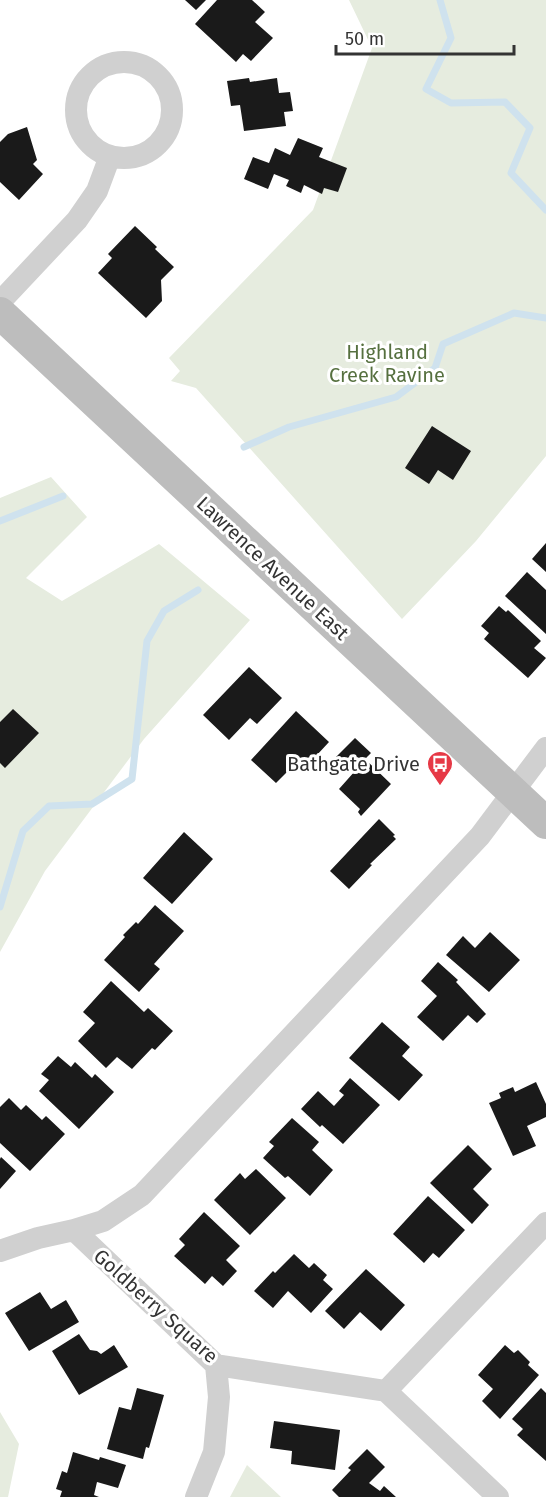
<svg xmlns="http://www.w3.org/2000/svg" width="546" height="1497" viewBox="0 0 546 1497" font-family="'Fira Sans',sans-serif">
<style>
.green{fill:#e6ecdf}
.lines{fill:none;stroke-linecap:round;stroke-linejoin:round}
.stream{stroke:#cfe2ee;stroke-width:7}
.building{fill:#1a1a1a}
.minor{stroke:#d0d0d0;stroke-width:22}
.secondary{stroke:#bdbdbd;stroke-width:32}
.labels{text-anchor:middle;dominant-baseline:central;stroke-width:6;stroke-linejoin:round;paint-order:stroke}
.park-label{font-size:20px;fill:#56703f;stroke:#fff}
.street-label{font-size:20px;fill:#333;stroke:#fff}
.poi-label{font-size:20px;fill:#333;stroke:#fff;text-anchor:end}
</style>
<rect width="100%" height="100%" fill="#fff"/>
<path class="green" d="M349 0H546V456L476 541 402 619 196 388 171 381 180 371 169 358 313 210 372 48Z
M51 477 87 517 26 578 62 601 159 544 250 620 144 739 45 871 0 952V498Z
M0 1412 19 1444 8 1497H0Z
M247 1465 281 1497H230Z"/>
<g class="lines">
<path class="stream" d="M440 0 451 38 426 89 451 103 505 102 530 128 511 173 546 210
M244 447 289 427 396 397 435 368 443 344 514 313 546 318
M0 521 63 496
M0 907 23 831 49 806 92 804 132 779 147 641 164 611 198 590"/>
</g>
<path class="building" d="M185 0H206L196 10Z
M217 0H252L265 12 255 22 273 38 251 61 243 54 236 62 195 24Z
M249 78 250 82 277 78 279 93 290 92 293 111 284 112 286 126 244 131 240 105 231 106 227 81Z
M27 127 37 160 33 164 43 174 19 200 0 182V142L8 134Z
M298 138 323 148 319 157 347 168 338 192 324 188 322 194 304 185 301 193 286 186 289 180 274 174 268 189 244 179 253 157 269 163 275 148 290 155Z
M135 226 157 247 155 249 174 267 161 280 162 301 146 318 98 273 112 258 108 254Z
M432 426 471 451 453 480 438 470 429 484 405 468Z
M546 543V572L532 559Z
M527 572 546 590V634L505 596Z
M499 606 506 612 508 610 541 641 534 648 546 658 528 678 484 639 489 633 481 626Z
M249 667 282 698 257 724 250 718 229 740 203 715Z
M13 709 39 733 5 768 0 763V722Z
M296 711 329 742 304 769 297 762 276 783 251 760Z
M355 738 371 753 365 759 391 784 361 816 358 812 360 809 339 789 355 771 352 768 349 770 336 757Z
M379 819 395 835 393 836 396 839 370 864 372 865 349 889 330 871Z
M184 832 213 859 172 904 143 878Z
M155 905 184 931 154 964 160 969 139 992 104 960 125 937 123 935 136 922 138 924Z
M490 932 520 960 489 992 446 955 463 936 475 948Z
M438 962 458 980 456 982 486 1014 477 1023 468 1015 443 1041 417 1017 437 996 421 981Z
M111 981 144 1012 148 1008 173 1031 155 1050 152 1048 132 1069 117 1057 106 1068 78 1041 95 1023 83 1012Z
M382 1022 410 1047 402 1056 423 1075 399 1101 349 1058Z
M58 1056 71 1067 75 1062 92 1078 95 1074 114 1092 79 1129 39 1091 49 1080 41 1074Z
M350 1078 380 1105 343 1144 322 1125 320 1127 301 1109 318 1091 334 1106 344 1095 339 1091Z
M536 1082 546 1104V1117L527 1126 536 1146 513 1156 489 1103 501 1098 499 1093 513 1087 515 1092Z
M9 1098 21 1110 26 1105 42 1120 46 1116 65 1134 30 1171 0 1143V1107Z
M292 1118 319 1142 312 1150 333 1170 310 1196 288 1176 285 1178 263 1158 274 1146 269 1142Z
M468 1145 492 1169 473 1189 489 1205 472 1224 430 1183Z
M1 1157 16 1171 0 1189V1159Z
M256 1169 286 1198 250 1235 214 1200 240 1173 245 1179Z
M428 1196 465 1230 439 1258 433 1253 424 1263 393 1234Z
M204 1212 240 1246 226 1260 237 1271 223 1286 212 1276 205 1284 174 1256 185 1245 179 1239Z
M294 1254 309 1268 314 1263 327 1275 323 1280 333 1289 311 1313 288 1291 273 1308 254 1291 273 1271 275 1273Z
M366 1269 405 1305 381 1331 360 1312 344 1329 325 1311Z
M40 1292 51 1309 66 1300 79 1322 29 1351 5 1313Z
M79 1334 90 1350 97 1351 101 1354 114 1345 128 1367 79 1395 52 1351Z
M505 1345 514 1353 518 1350 530 1362 528 1365 539 1375 500 1419 482 1401 493 1389 478 1375Z
M137 1388 164 1395 149 1448 146 1447 143 1459 107 1449 119 1407 131 1410Z
M541 1388 546 1393V1461L517 1435 523 1429 512 1419Z
M274 1421 340 1430 335 1470 291 1464 292 1451 270 1448Z
M367 1449 385 1467 369 1483 380 1491 384 1486 396 1497H339L332 1490 351 1470 348 1468Z
M73 1452 99 1460 100 1457 126 1465 118 1488 97 1482 94 1495 99 1497H60L62 1491 56 1489 62 1471 67 1473Z"/>
<g class="lines">
<path class="minor" d="M76 110a48 48 0 1 1 96 0a48 48 0 1 1-96 0Z
M0 302 77 220 97 191 110 156
M74 1230 216 1365 386 1391 498 1497
M0 1251 38 1238 74 1230 103 1221 142 1195 480 836 546 748
M386 1391 546 1223
M196 1497 214 1452 219 1397 216 1365"/>
<path class="secondary" d="M0 313 546 823"/>
</g>
<defs>
<symbol id="bus-pin" viewBox="-11 -11 22 30"><path d="M0 17L-7.5 6A9.5 9.5 0 1 1 7.5 6Z" fill="#e63946" stroke="#fff"/><path d="M-5-6H5V4H4V6H2V4H-2V6H-4V4H-5ZM-3.5-4V0h7V-4ZM-3.5 1.2v1.5H-2V1.2ZM2 1.2v1.5H3.5V1.2Z" fill="#fff"/></symbol>
</defs>
<g fill-rule="evenodd">
<use href="#bus-pin" x="425" y="749" width="30" height="40"/>
</g>
<g class="labels">
<g class="park-label">
<text x="387" y="352">Highland<tspan x="387" dy="23">Creek Ravine</tspan></text>
</g>
<g class="street-label">
<text transform="translate(273 568) rotate(43)">Lawrence Avenue East</text>
<text transform="translate(156 1306) rotate(42)">Goldberry Square</text>
</g>
<g class="poi-label">
<text x="420" y="764">Bathgate Drive</text>
</g>
</g>
<path d="M336 45v9h178v-9" fill="none" stroke="#333333" stroke-width="3"/>
<text x="345" y="45" font-size="18" fill="#333333" stroke="#ffffff" stroke-width="4.5" paint-order="stroke">50 m</text>
</svg>
